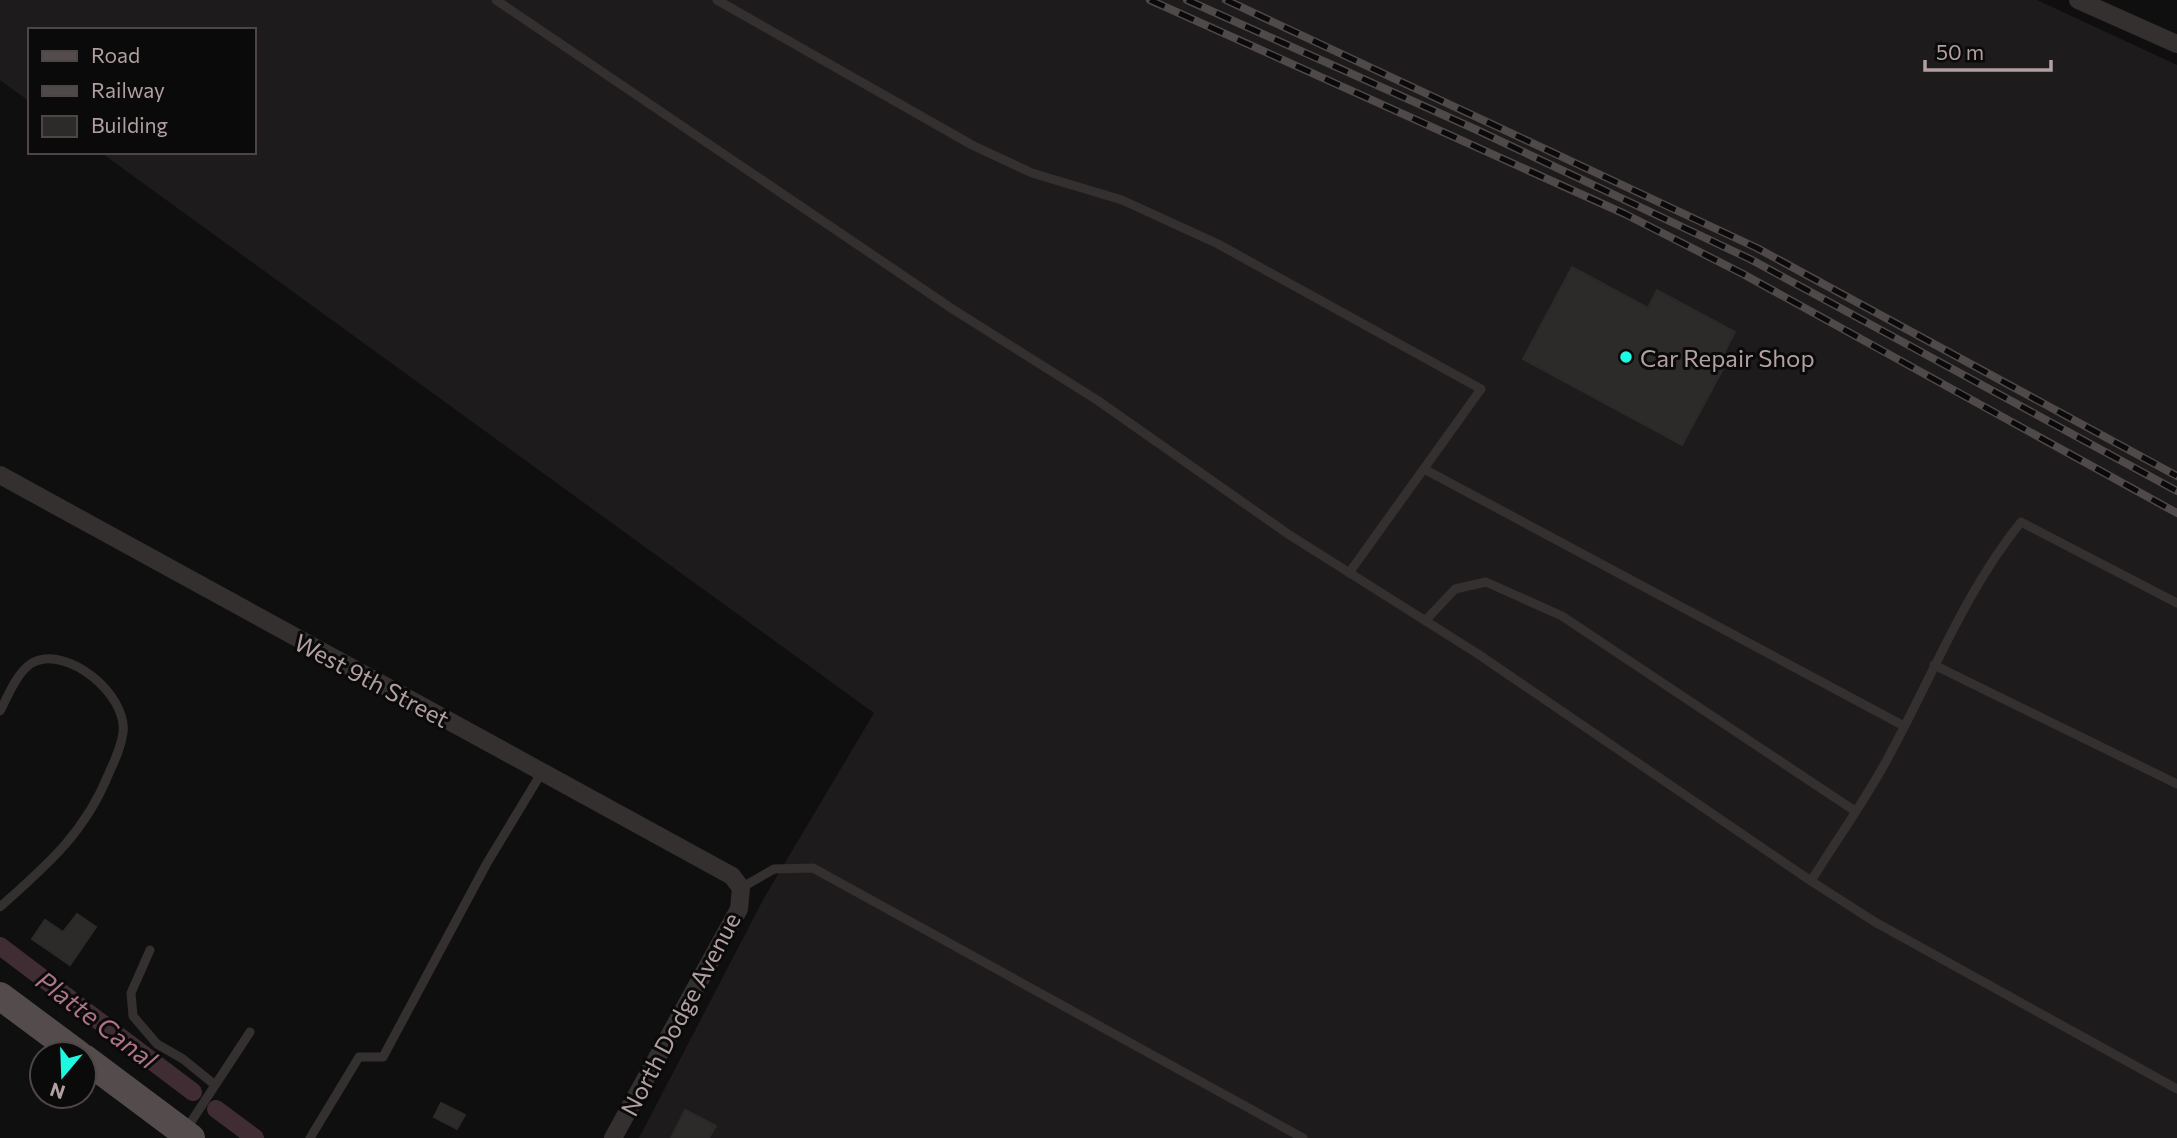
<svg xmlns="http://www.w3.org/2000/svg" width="2177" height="1138" viewBox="0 0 2177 1138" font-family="Commissioner,sans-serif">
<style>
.built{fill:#1d1b1b}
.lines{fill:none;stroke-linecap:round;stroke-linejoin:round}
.canal{stroke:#402d33;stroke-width:18}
.building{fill:#2d2a2a;stroke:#2c2929;stroke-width:2}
.service{stroke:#353030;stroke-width:9}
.minor{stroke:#353030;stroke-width:18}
.primary{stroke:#544c4c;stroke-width:28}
.rail-casing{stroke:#504949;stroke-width:8}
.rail{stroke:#0b0a0a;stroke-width:5;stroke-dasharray:16;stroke-linecap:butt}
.poi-dot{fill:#1ff8e0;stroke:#0b0a0a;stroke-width:2.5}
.labels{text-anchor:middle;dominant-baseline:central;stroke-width:6;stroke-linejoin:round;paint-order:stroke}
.poi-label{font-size:24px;fill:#b29fa1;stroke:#0b0a0a;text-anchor:start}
.street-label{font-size:24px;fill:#b29fa1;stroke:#0b0a0a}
.water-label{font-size:26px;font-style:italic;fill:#af7486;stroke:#0b0a0a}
</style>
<rect width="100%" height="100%" fill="#100f0f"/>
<path class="built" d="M0 0H2037L2177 65V1138H639L764 898 874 713 100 152H254V30H30V102L0 80Z"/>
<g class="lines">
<path class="canal" d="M0 946 193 1092
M216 1109 255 1138"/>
</g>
<path class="building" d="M1572 267 1648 308 1657 290 1735 332 1724 353 1730 356 1682 445 1523 359Z
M77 914 96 927 70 965 32 939 45 920 63 932Z
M441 1103 465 1115 457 1129 434 1117Z
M685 1110 716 1126 709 1138H671Z"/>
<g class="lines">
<path class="service" d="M496 0 954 310 1097 400 1288 534 1478 654 1811 881 1875 922 2177 1089
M717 0 972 145 1032 173 1122 200 1218 244 1481 389 1349 573
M1424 469 1904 726
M1425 621 1455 589 1486 582 1562 616 1855 811
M1934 665 2177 784
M0 711C8 696 17 672 32 663 67 644 128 695 123 733 121 747 115 760 109 773 85 833 47 865 0 907
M1811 881C1837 839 1867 798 1890 754 1932 677 1965 591 2021 522L2177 603
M741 888 774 869 813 868 1303 1138
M150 950 131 993 133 1016 157 1044 183 1059 215 1085
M185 1131 250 1032
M310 1138 359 1057H383L487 863 542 772"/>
<path class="minor" d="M2078 0 2177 44
M0 475 732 876 741 888 739 909 613 1138"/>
<path class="primary" d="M0 996 78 1054
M84 1058 191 1138"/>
<defs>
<path id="rail" d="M1150 0 1625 214 1743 274 2177 513
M1187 0 1477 130 1750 259 2177 491
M1226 0 1757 248 2177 476"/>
</defs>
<use href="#rail" class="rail-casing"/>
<use href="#rail" class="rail"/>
</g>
<circle class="poi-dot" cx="1626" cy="357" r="7"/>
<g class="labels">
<g class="poi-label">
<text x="1640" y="357">Car Repair Shop</text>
</g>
<g class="street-label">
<text transform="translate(372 680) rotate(28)">West 9th Street</text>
<text transform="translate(680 1014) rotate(-62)">North Dodge Avenue</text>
</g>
<g class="water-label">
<text transform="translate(97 1019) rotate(37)">Platte Canal</text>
</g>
</g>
<rect x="28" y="28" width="228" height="126" fill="#0b0a0a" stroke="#4e4646" stroke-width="2"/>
<rect x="42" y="51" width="35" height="10" fill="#544c4c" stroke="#4e4646" stroke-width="2"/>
<text x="91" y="63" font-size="21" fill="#b29fa1">Road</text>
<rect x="42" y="86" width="35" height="10" fill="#504949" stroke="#4e4646" stroke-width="2"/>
<text x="91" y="98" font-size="21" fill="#b29fa1">Railway</text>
<rect x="42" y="116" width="35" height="21" fill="#2d2a2a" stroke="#4e4646" stroke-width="2"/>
<text x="91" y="133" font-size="21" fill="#b29fa1">Building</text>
<g transform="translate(63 1075) rotate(199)"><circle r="33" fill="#0b0a0a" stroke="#4e4646" stroke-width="2"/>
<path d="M0-5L12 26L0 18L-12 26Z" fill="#1ff8e0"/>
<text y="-10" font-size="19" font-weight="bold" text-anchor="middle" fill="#b29fa1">N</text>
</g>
<path d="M1925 60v10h126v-10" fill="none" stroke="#b29fa1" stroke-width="3.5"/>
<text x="1936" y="60" font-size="21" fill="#b29fa1" stroke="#0b0a0a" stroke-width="5" paint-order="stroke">50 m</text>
</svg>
